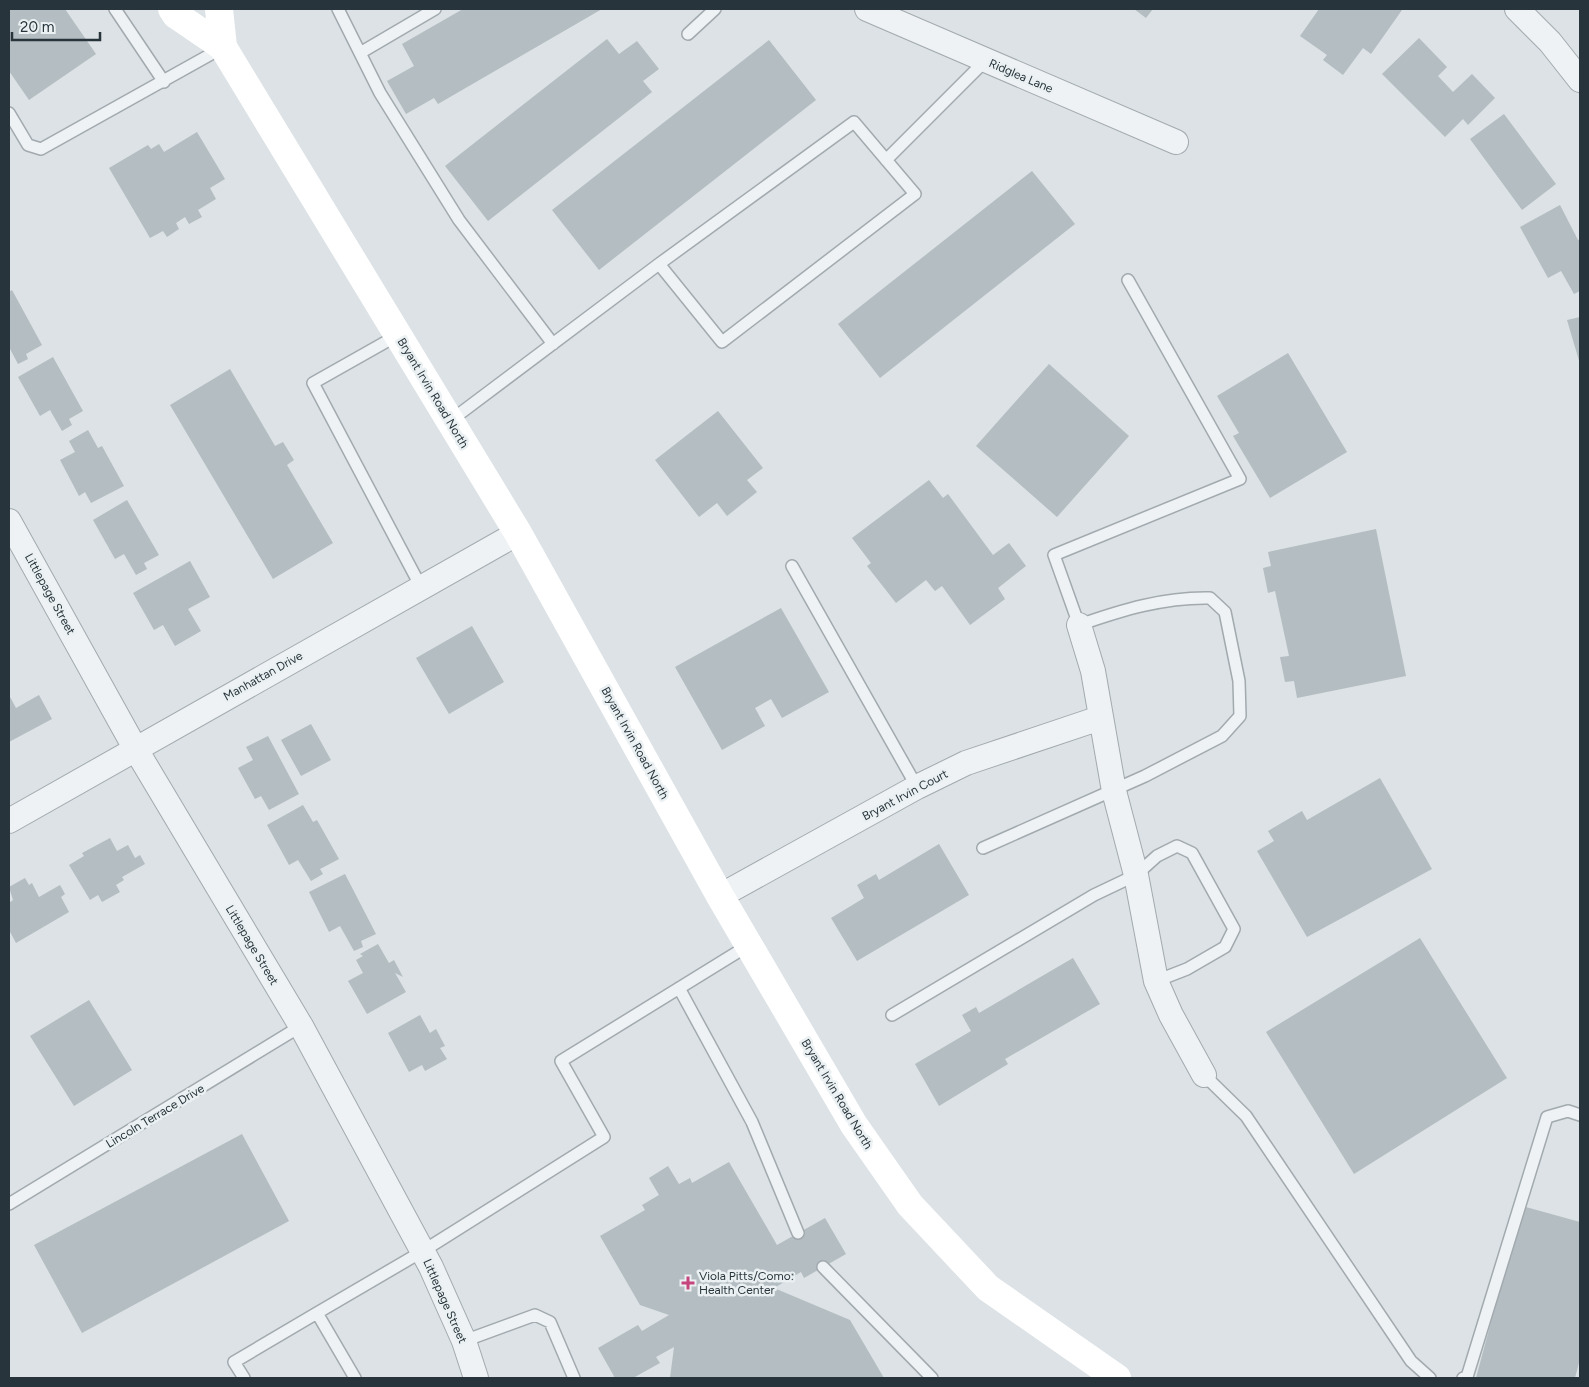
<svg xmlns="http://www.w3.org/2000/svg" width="1589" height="1387" viewBox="0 0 1589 1387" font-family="Figtree,sans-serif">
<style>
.building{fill:#b4bdc2}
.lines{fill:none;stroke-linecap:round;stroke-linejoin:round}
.service-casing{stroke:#a2aaaf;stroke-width:14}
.minor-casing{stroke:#a2aaaf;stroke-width:26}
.service{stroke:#eef2f4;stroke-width:11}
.minor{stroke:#eef2f4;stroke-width:24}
.secondary{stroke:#fff;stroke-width:28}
.poi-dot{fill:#c7457d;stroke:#ebf1f3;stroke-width:2}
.labels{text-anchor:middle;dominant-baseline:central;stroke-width:5;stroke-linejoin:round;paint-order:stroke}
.street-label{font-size:12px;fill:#27343b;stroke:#ebf1f3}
.poi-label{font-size:12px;fill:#27343b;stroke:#ebf1f3;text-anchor:start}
</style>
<rect width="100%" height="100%" fill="#dce2e5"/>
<path class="building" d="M9 9H65L96 54 29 100 9 71Z
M463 9H602L438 104 434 98 406 114 387 81 414 66 402 44Z
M1134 9H1153L1146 18Z
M1319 9H1400L1402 10 1371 54 1363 48 1343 75 1323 60 1327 55 1300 36Z
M1419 38 1447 67 1438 76 1453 92 1472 74 1495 98 1468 125 1463 119 1445 137 1382 74Z
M607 39 619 54 637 41 659 69 643 81 652 92 488 221 445 166Z
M769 40 816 100 599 270 552 210Z
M1504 114 1556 184 1522 210 1470 139Z
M197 132 225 179 210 188 216 199 198 210 202 217 189 224 185 217 176 223 179 229 167 237 163 231 150 238 109 168 148 145 151 149 159 144 164 152Z
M1032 171 1075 224 880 378 838 324Z
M1560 205 1578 240 1580 239V291L1574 294 1561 271 1548 278 1520 227Z
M12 290 42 345 26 354 28 359 18 364 9 347V292Z
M1580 317V364L1567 320Z
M1288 353 1347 452 1270 498 1233 436 1239 433 1217 396Z
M53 357 83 411 69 419 72 425 62 431 50 410 40 416 18 377Z
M1049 364 1129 436 1057 517 976 446Z
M230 369 275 446 283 442 294 460 287 465 333 543 273 579 170 405Z
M718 411 763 468 747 480 757 492 727 516 717 503 699 517 655 460Z
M88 430 98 448 102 446 124 486 91 503 85 492 79 496 60 460 75 452 69 441Z
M929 480 943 498 948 494 993 555 1009 543 1026 566 998 588 1005 599 970 625 942 586 935 591 926 580 896 603 867 566 871 563 852 538Z
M127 500 159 555 144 563 147 569 136 575 124 554 115 559 93 520Z
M1376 529 1406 676 1297 698 1294 681 1285 682 1280 657 1289 656 1275 591 1268 593 1263 568 1271 566 1268 552Z
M190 561 210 597 188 609 201 631 175 646 163 625 154 630 133 593Z
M781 608 829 692 782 718 771 699 755 708 765 726 722 750 675 667Z
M472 626 504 682 449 714 416 658Z
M9 695 16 708 39 695 52 719 9 742Z
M311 724 331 760 301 776 281 740Z
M268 736 299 794 269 810 261 796 255 799 238 768 253 760 246 747Z
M1380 778 1432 869 1307 937 1257 851 1274 841 1268 831 1302 811 1307 820Z
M303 805 313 822 317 820 339 859 320 869 323 874 311 881 298 860 289 865 267 825Z
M110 838 117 851 128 845 135 858 140 855 145 864 122 877 124 880 116 885 120 892 102 902 98 895 90 900 69 865 84 856 82 853Z
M939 844 969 895 857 961 831 918 864 898 857 885 876 874 879 880Z
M345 874 376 934 361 941 363 947 354 951 340 926 329 932 309 892Z
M25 878 29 885 32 883 39 897 60 885 65 894 61 897 69 912 16 943 9 930V903L13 900 9 887Z
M1420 938 1507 1078 1354 1174 1266 1032Z
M378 944 389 963 394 960 403 977 395 973 406 992 367 1014 348 981 363 973 356 960 363 956 360 954Z
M1073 958 1100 1004 1005 1059 1008 1064 939 1106 915 1064 971 1031 962 1015 976 1007 979 1013Z
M89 1000 132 1070 74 1106 30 1036Z
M420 1015 430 1033 436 1029 445 1046 440 1048 447 1059 425 1071 422 1065 409 1072 388 1033Z
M242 1134 289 1221 82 1333 34 1245Z
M729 1162 777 1245 825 1218 846 1254 804 1278 801 1272 774 1288 850 1320 884 1378H670L674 1347 656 1357 660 1363 633 1378H615L598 1348 638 1325 642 1331 669 1315 640 1305 600 1236 645 1210 642 1205 659 1195 649 1178 668 1166 679 1184 690 1178 692 1183Z
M1522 1206 1580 1222V1359L1575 1378H1476Z"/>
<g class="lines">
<defs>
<path id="service" d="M115 9 164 82
M338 9 380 93 459 220 553 344
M688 34 715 9
M360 53 435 9
M9 113 28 145 41 149 222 48
M886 160 986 60
M398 335 313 383 421 587
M450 421 659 264 854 122 915 194 722 342 659 264
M792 566 917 787
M983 848 1145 776 1222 736 1240 716 1239 681 1225 612 1210 598C1164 597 1122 610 1079 625L1054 555 1240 479 1128 280
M679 988 752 1122 798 1233
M892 1015 1094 895 1136 875 1157 856 1177 846 1192 853 1234 929 1225 947 1187 969 1156 981
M1204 1075 1246 1116 1411 1361 1430 1378
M9 1204 301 1026
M823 1267 932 1378
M464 1341 535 1315 550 1322 574 1378
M244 1378 234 1362 317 1313
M355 1378 317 1313 423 1251 604 1137 561 1061 749 945
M1463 1378 1467 1377 1547 1117 1568 1111 1580 1115"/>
<path id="minor" d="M867 9 1176 142
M1517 9 1550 42 1580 80
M9 521 135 748 301 1026 431 1267 464 1341 476 1378
M1079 625 1093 671 1114 791 1136 875 1156 981 1171 1015 1204 1075
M9 821 518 533
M720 896 917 787 966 763 1100 718"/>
</defs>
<use href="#service" class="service-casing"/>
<use href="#minor" class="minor-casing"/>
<use href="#service" class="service"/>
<use href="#minor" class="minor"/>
<path class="secondary" d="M172 9 176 15 223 47 229 57 518 533 720 896 854 1125 910 1205 988 1288 1117 1378
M219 9 223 47"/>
</g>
<path class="poi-dot" d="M685.5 1275.5h5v5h5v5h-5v5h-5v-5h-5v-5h5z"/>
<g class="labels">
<g class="street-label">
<text transform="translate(1021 76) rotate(23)">Ridglea Lane</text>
<text transform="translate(433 393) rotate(59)">Bryant Irvin Road North</text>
<text transform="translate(50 594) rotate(61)">Littlepage Street</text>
<text transform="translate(263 676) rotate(-29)">Manhattan Drive</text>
<text transform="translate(635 743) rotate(61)">Bryant Irvin Road North</text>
<text transform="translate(905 795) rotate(-28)">Bryant Irvin Court</text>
<text transform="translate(252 945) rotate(59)">Littlepage Street</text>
<text transform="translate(837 1094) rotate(59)">Bryant Irvin Road North</text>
<text transform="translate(155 1116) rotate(-31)">Lincoln Terrace Drive</text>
<text transform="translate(445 1301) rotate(66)">Littlepage Street</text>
</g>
<g class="poi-label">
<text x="699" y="1276">Viola Pitts/Como:<tspan x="699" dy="14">Health Center</tspan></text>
</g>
</g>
<rect width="1589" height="1387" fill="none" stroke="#27343b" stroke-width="20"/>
<path d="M12 32v8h88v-8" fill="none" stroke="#27343b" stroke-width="2.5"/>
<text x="20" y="32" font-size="15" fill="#27343b" stroke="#ebf1f3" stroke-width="4" paint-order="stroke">20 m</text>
</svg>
